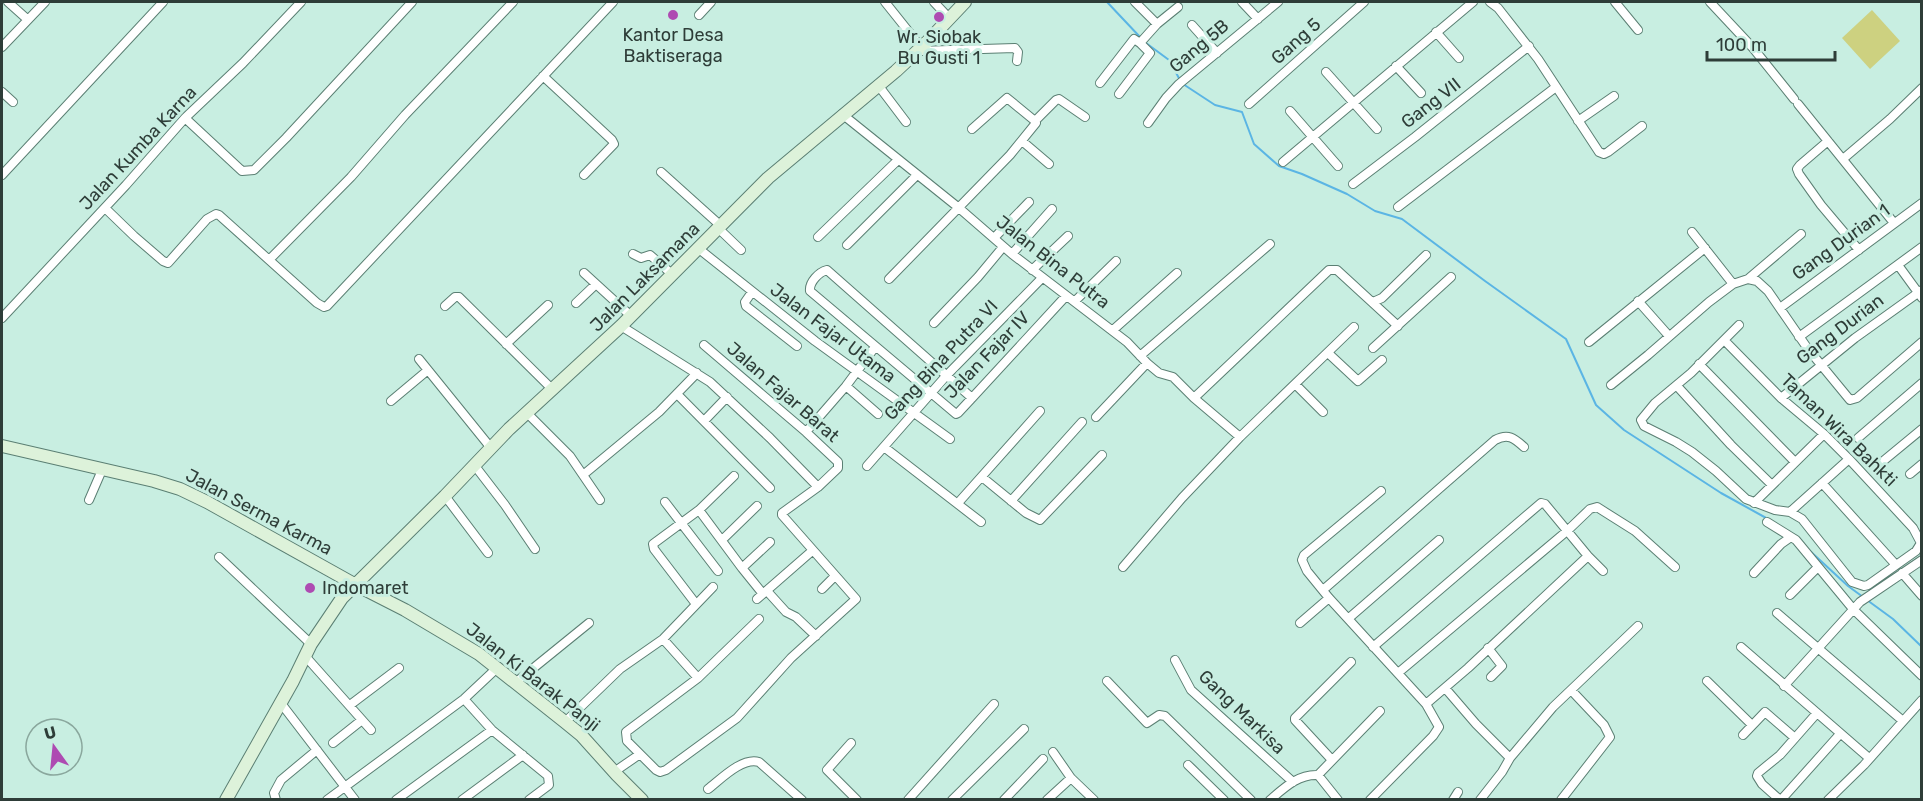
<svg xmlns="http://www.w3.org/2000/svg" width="1923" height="801" viewBox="0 0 1923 801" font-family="Rubik,sans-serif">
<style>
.park{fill:#cdd180}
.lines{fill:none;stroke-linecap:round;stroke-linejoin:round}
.stream{stroke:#5bb5e4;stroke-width:2}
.street-casing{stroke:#5b7f73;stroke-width:10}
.secondary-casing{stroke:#5b7f73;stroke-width:14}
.street{stroke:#fff;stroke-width:8}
.secondary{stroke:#ddf2da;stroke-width:12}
.poi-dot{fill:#ae4bb2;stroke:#c8eee1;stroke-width:2}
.labels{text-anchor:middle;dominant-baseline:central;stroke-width:6;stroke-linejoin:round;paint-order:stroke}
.poi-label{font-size:18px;fill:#2e3d38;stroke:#c8eee1}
.street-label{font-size:18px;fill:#2e3d38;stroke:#c8eee1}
</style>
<rect width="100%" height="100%" fill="#c8eee1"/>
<path class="park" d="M1872 10 1900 41 1870 69 1842 38Z"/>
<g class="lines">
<path class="stream" d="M1107 2 1140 37
M1146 43 1169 60 1180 80
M1183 84 1215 105 1242 112 1254 144 1279 166 1302 174 1347 194 1375 211 1402 219 1485 281 1566 339 1596 405 1624 430 1721 493 1768 519
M1810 551 1848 586 1863 597
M1867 600 1893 619 1922 647"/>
<defs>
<path id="street" d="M8 2 27 19
M885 2 921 47
M934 2 949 18
M1135 2 1157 24 1178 7
M1242 2 1258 19
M1490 2 1498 8 1538 59 1599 152 1604 154 1608 152 1642 126
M1615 2 1638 30
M1710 2 1753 48 1794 99
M699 15 711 2
M1192 25 1217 53
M1436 32 1459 58
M2 47 45 2
M917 51 1015 48 1018 52 1017 61
M1396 66 1421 93
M1326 72 1377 129
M543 76 612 140 614 144 584 175
M1100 83 1134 39 1140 43 1157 24
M878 85 906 122
M2 92 13 102
M1119 94 1150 53 1140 43
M1249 104 1364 2
M1798 104 1894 223
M1290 111 1338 166
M842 114 959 208 1012 254 1127 342 1147 363 1159 373 1173 377 1194 398 1240 437
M185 118 242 171 254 170 286 138 412 2
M1578 121 1614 96
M1148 123 1166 98 1179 84 1278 2
M972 129 1007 98 1035 121
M1022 141 1049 164
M1828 141 1800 165 1797 169 1799 174 1821 205 1859 250
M1843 159 1890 119 1922 88
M1283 162 1473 2
M661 172 721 226
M2 175 163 2
M1353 184 1415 137 1529 46
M1398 207 1556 87
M105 208 134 236 163 261 168 263 207 219 216 214 219 215 317 303 324 307 327 306 613 2
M719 229 741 250
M1692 232 1733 284
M818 237 898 160
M994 238 1029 202
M847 245 917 175
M699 249 815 341 950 439
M633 254 641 258 650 255 673 275
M1012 254 1052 209
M269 260 351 177 405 115 513 2
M1898 265 1922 298
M1032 270 1068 236
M584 273 631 316
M889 279 1010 155 1036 123 1035 121 1056 100 1059 99 1085 117
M1748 279 1801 234
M752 292 745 302 746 306 797 346
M1075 301 1116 261
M1638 301 1669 336
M1373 302 1382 298 1426 255
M576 303 596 284
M445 306 455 297H459L553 390
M1780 308 1922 203
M2 318 126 185 185 118 243 63 301 2
M934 323 978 277 1003 247
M621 326 710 382 770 438 818 487
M1113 330 1177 273
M1799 337 1922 247
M1724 340 1781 398 1824 434 1849 459 1913 528 1921 543 1916 551 1868 585 1864 586 1852 582 1802 519 1790 512 1775 510 1746 499 1716 471 1692 452 1676 442 1644 426 1641 420 1655 403 1691 373 1739 325
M1589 342 1705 248
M506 344 548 305
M704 345 806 432 838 462V468L818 487 782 513V515L856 599 791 658 737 718 666 770 660 772 656 770 627 741 626 732 698 678 759 619
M1373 348 1451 277
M1328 353 1358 381 1382 360
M1140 356 1270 244
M419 359 491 448
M1699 364 1795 462
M1296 385 1323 412
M1611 385 1648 355 1709 302 1733 284 1748 279 1757 281 1768 291 1808 349 1850 400 1857 398 1922 342
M846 386 878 414
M1677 386 1731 445 1772 485
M677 394 770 488
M972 398 827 270C819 272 809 282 810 291L956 414 958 413 972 398 1066 296
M1194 398 1329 270H1337L1398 326
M1781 398 1855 338 1922 290
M391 401 428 370
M527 413 570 456 600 500
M1096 417 1147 363
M704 421 727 397
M806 432 846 386 875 347
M1858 438 1922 383
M884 447 981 522
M1882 462 1922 429
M475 466 505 505 535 549
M867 466 946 376 1042 278
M1910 474 1922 464
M583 475 659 412 697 373
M982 477 1026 513 1040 520 1102 455
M1822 483 1896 565
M445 496 488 553
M89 500 102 470
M1011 501 1082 422
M665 502 718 571
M958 503 1040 411
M1754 503 1824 434
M699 510 742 568 763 594
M1790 512 1849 459
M1767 522 1796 540 1853 609 1922 676
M722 540 757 506
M219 557 311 644
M1123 567 1182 498 1240 437 1354 327
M742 568 770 542
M1754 573 1781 544 1791 537
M1902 573 1922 596
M822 589 834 577
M1323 590 1495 440C1508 433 1514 438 1524 447
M767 591 786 612 796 617 816 636
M1790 595 1818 567
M757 599 812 551
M696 604 654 549 653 544 699 510 734 476
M1777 613 1903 721
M1349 618 1439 540
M1300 623 1329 598
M663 639 698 678
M1373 647 1541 503 1545 504 1588 556 1603 571
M1741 647 1869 758
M1488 648 1502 666 1491 677
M306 657 371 730
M1175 660 1191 690 1293 782
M1398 673 1567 531 1590 509 1597 507 1635 531 1675 567
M1107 681 1147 723 1159 715 1165 716 1251 800
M1707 681 1752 725
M515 683 589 623
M1784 686 1860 602 1922 560
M1445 688 1476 724 1510 758
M464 699 492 730 548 776 549 785 529 800
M280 702 355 800
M1426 704 1468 668 1588 556
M350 705 399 668
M565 722 620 669 663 639 713 587
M1743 735 1765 712 1795 738
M333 743 362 720
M851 743 827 770 857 800
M1053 752 1071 778 1094 800
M1332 760 1295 720V718L1351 662
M1188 765 1224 800
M614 772 640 754
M1318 775 1380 711
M708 789C721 779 742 757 759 762L802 800
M276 800 274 793 281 780 317 750
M327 800 464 699 497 668
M396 800 492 730
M462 800 523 755
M908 800 994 704
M952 800 1024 729
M1004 800 1043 759
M1047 800 1071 778
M1270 800C1284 788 1298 774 1318 775L1338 800
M1370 800 1433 736 1439 727 1426 704 1329 598 1307 571 1302 560 1304 555 1381 491
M1453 800 1458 792
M1480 800 1502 772 1510 758 1553 707 1638 626
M1561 800 1610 737 1604 725 1571 690
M1780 800 1762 784 1757 776 1758 773 1780 755 1817 713
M1781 800 1840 734
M1828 800 1864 765 1922 700"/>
<path id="secondary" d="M2 446 154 481 180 489 207 502 356 585 405 610 479 654 565 722 581 735 617 775 642 800
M226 800 293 681 311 644 342 598 445 496 509 429 621 326 768 178 896 71 928 41 965 2"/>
</defs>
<use href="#street" class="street-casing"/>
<use href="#secondary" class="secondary-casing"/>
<use href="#street" class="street"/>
<use href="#secondary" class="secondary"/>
</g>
<g class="poi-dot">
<circle cx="673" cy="15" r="6"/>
<circle cx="939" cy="17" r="6"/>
<circle cx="310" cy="588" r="6"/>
</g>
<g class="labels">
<g class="poi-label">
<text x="673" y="35">Kantor Desa<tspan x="673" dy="21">Baktiseraga</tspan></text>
<text x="939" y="37">Wr. Siobak<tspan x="939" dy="21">Bu Gusti 1</tspan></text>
<text x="322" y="588" text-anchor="start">Indomaret</text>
</g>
<g class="street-label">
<text transform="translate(1296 41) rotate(-42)">Gang 5</text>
<text transform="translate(1199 46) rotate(-40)">Gang 5B</text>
<text transform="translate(1431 103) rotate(-38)">Gang VII</text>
<text transform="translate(138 148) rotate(-47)">Jalan Kumba Karna</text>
<text transform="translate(1841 242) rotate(-36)">Gang Durian 1</text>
<text transform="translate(1053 262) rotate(38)">Jalan Bina Putra</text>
<text transform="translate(645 277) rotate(-45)">Jalan Laksamana</text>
<text transform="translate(1840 329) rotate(-37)">Gang Durian</text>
<text transform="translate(833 333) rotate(37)">Jalan Fajar Utama</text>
<text transform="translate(987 355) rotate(-46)">Jalan Fajar IV</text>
<text transform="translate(941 360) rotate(-47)">Gang Bina Putra VI</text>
<text transform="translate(783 392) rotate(41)">Jalan Fajar Barat</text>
<text transform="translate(1839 430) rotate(44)">Taman Wira Bahkti</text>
<text transform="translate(259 512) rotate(28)">Jalan Serma Karma</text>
<text transform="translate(533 677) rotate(38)">Jalan Ki Barak Panji</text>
<text transform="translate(1242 712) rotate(44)">Gang Markisa</text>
</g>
</g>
<rect width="1923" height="801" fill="none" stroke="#2e3d38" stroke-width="6"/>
<g transform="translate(54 747) rotate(345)"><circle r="28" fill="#c8eee1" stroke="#8aa79d" stroke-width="1.5"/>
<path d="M0-4.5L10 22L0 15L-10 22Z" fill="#ae4bb2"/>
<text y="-9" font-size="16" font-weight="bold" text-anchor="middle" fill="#2e3d38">U</text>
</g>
<path d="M1707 51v9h128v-9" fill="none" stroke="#2e3d38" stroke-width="3"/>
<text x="1716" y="51" font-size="18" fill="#2e3d38" stroke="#c8eee1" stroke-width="4.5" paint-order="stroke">100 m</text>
</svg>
